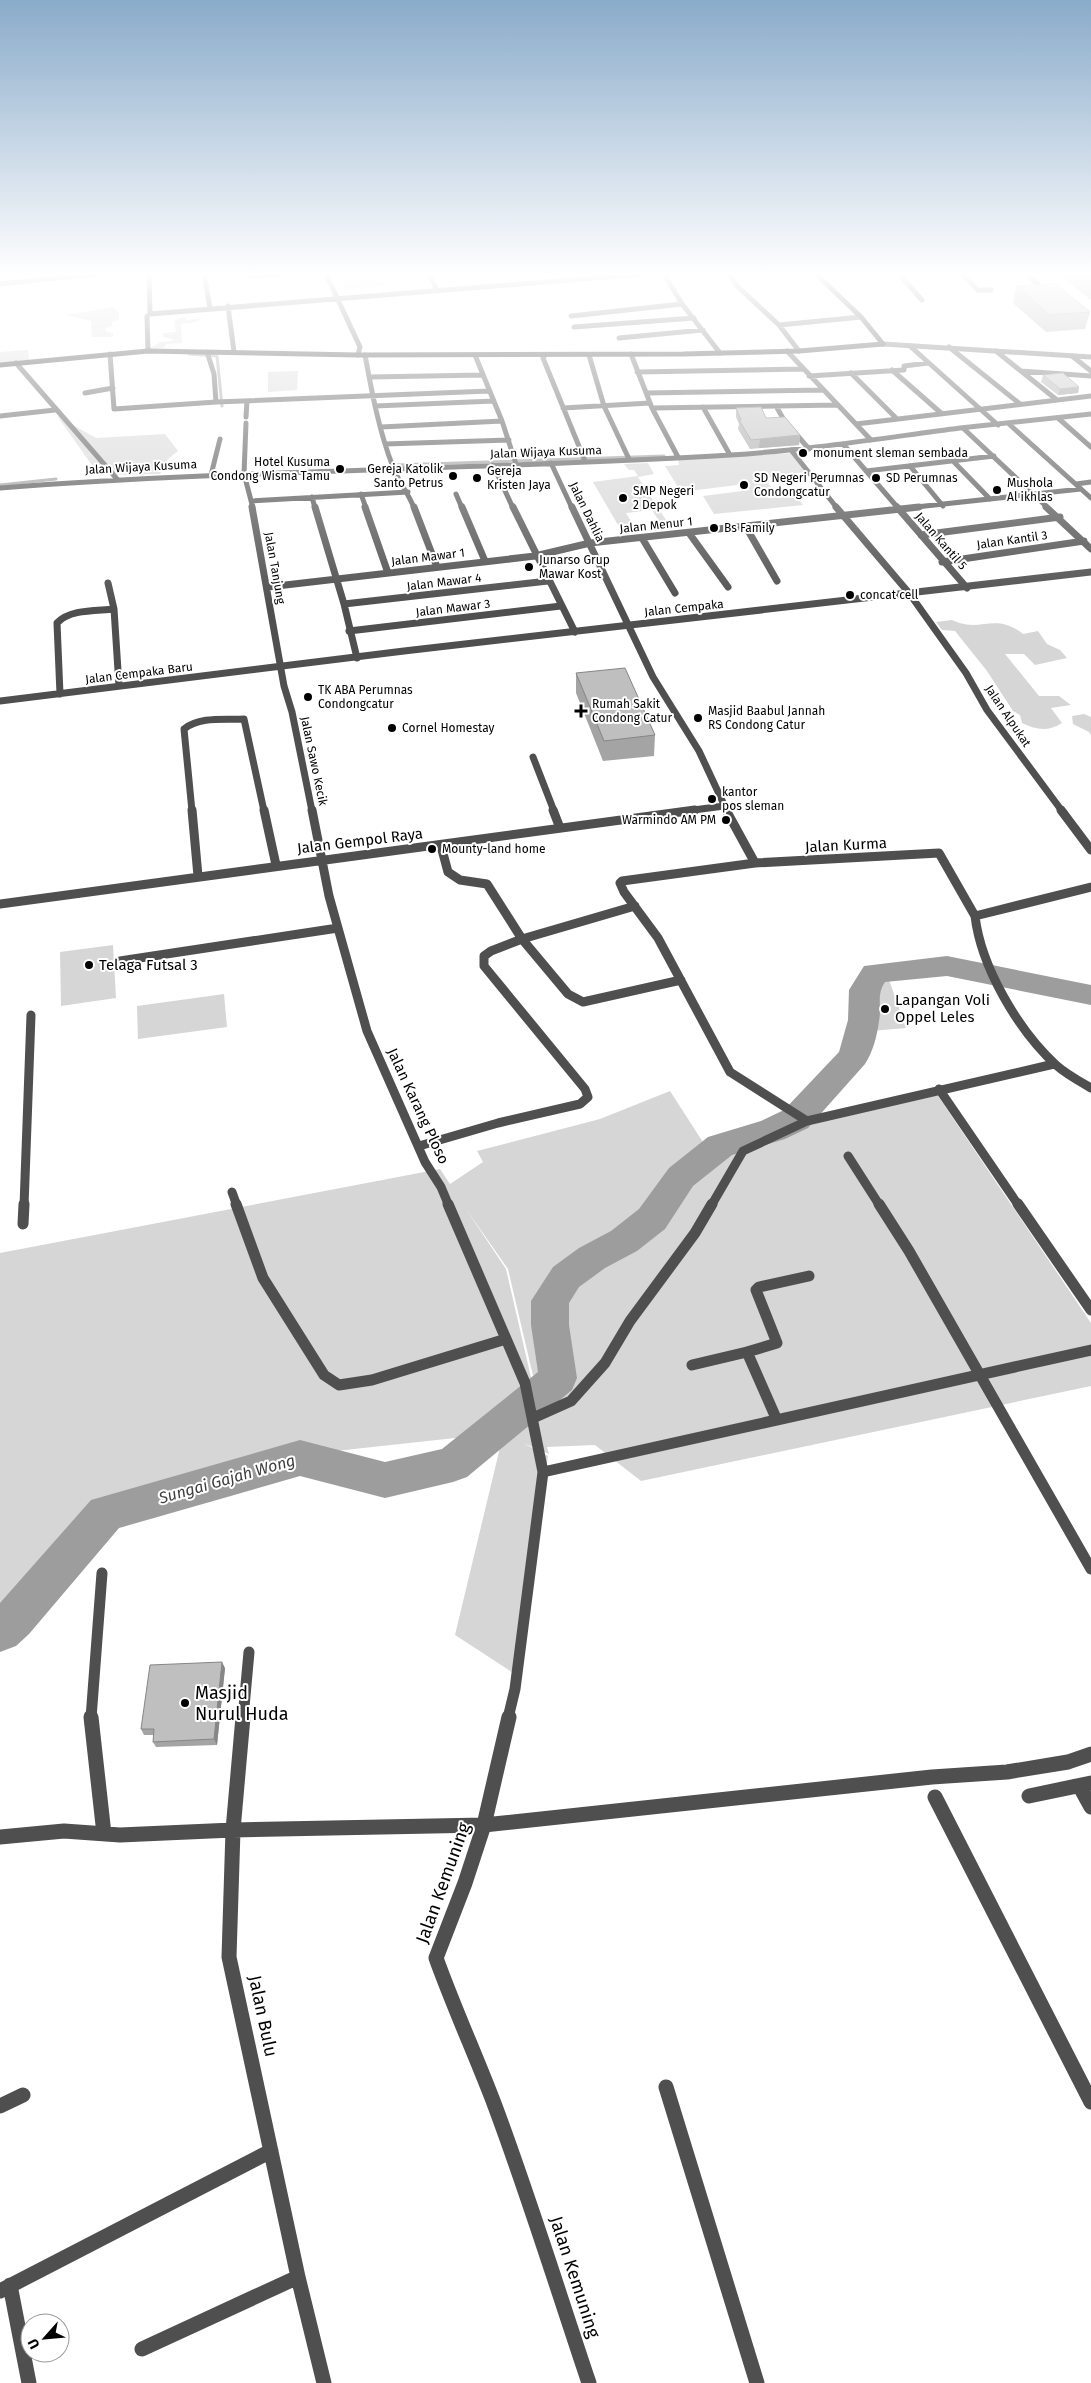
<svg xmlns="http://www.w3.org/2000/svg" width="1091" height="2383" viewBox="0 0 1091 2383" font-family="'Fira Sans',sans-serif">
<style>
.green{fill:#d6d6d6;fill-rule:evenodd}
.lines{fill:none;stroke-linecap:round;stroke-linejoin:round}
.stream{stroke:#9d9d9d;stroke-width:3}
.river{fill:#9d9d9d;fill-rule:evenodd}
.minor-tunnel{stroke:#d9d9d9;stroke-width:5;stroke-dasharray:5 2.5;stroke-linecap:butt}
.minor-far4{stroke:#4f4f4f;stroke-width:5}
.minor-far3{stroke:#4f4f4f;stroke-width:7}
.minor-far2{stroke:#4f4f4f;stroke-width:9}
.minor-far1{stroke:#4f4f4f;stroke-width:11}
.minor{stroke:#4f4f4f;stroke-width:15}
.tertiary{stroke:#4f4f4f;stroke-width:5}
.secondary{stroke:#1c1c1c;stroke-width:5}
.wall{fill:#a4a4a4}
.shaded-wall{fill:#868686}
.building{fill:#bfbfbf;stroke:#868686}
.poi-dot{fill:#000;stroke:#fff;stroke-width:2}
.labels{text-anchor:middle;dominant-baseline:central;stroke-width:4;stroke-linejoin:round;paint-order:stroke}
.far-street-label{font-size:12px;fill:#000;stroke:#fff}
.far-poi-label{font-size:12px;fill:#000;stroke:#fff;text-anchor:start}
.street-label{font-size:15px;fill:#000;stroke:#fff}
.poi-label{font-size:15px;fill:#000;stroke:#fff;text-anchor:start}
.water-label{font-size:16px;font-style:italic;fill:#3e3e3e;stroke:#fff}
.near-poi-label{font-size:18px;fill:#000;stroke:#fff;text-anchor:start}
.near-street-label{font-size:18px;fill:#000;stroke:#fff}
</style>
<rect width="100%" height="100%" fill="#fff"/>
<path class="green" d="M381 278 385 286 345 289 342 281Z
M114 307 119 313V319L112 322V326L105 328 106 331 113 334V337H92L91 321 66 315Z
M184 317 187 320 202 318 196 322 181 324 182 343 166 344 164 348 148 349 161 342 173 341 172 339 163 337V333L176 332 174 321Z
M28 350 29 360 0 363V352Z
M298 371 297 390 268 392V372Z
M57 416 96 438 165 434 178 451 168 459 160 474 99 475Z
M791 453 805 472 764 478 774 491 791 489 803 505 714 514 703 496 750 490 745 484 681 492 665 466 679 465 678 460Z
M648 463 654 474 638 477 666 520 659 521 652 510 626 513 632 523 618 525 593 482 638 476 634 470H629L624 464Z
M952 620C981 634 994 611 1023 634L1038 631 1047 644 1060 650 1067 658 1035 665 1024 654H1005L1039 696H1059L1071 705 1051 708 1062 723C1048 732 1037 730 1022 723L1020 715 1013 711 987 671 955 631 942 630 936 622Z
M1084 714 1091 717V735L1089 732 1073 724 1072 716Z
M113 945 116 998 61 1006 60 952Z
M888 977 906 1028 871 1031 868 990 876 978Z
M224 994 227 1027 138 1039 137 1006Z
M670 1091 708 1150 720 1146 715 1155 806 1125 936 1093 1091 1323V1386L641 1481 595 1445 547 1447 549 1454 523 1443 548 1456 518 1676 455 1635 503 1435 501 1433 299 1455 97 1502 14 1619 0 1631V1253L440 1169 450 1184 483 1162 477 1151 600 1119ZM466 1209 508 1269 534 1380 558 1369 536 1399 506 1269Z"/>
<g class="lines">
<path class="stream" d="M189 354 217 356 222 406
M396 465 664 456
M0 485 56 479"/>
<path class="river" d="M947 956 1091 985V1005L947 976 885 982C876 995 882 1007 879 1021 877 1036 873 1052 865 1064L808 1128 785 1139 732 1155 693 1186 665 1229 637 1251 605 1268 579 1287 569 1303V1325L577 1378 572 1390 467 1477 453 1482 385 1498 300 1476 119 1528 29 1634 16 1646 0 1652V1603L91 1500 300 1440 385 1462 442 1449 538 1372 531 1325V1301L553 1267 579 1248 611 1231 639 1209 669 1168 708 1137 761 1121 784 1110 839 1052 848 1020 849 990 864 966Z"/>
<path class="minor-tunnel" d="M420 274 429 291"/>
<path class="minor-far4" d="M149 274 150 314 642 274
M204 274 210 308
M326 274 360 347 358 355
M429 274 437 290
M664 274 682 304 720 353
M729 274 737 286 779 325 799 351
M899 274 922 300
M962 274 978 290H991
M1026 274 1048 293
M251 276 281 274
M0 284 97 274
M228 306 234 352
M147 316 148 351
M571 316 682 304
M779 325 861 317
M574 327 694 318
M619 338 703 330
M910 346 998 425
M949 347 1020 404
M787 351 871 440
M996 351 1057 400
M207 352 214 374 216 402
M110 354 114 409 216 402 489 391
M631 354 652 408 678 457
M365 355C372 393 379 431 393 467 398 481 409 494 414 508
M475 355 502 421 516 464
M545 355 543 358 585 461
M589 355 604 406 629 459
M1072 356 1091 371
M16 363 117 479
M892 370 941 413
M1021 371 1091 376
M637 372 803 369
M851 373 897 419
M809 376 904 370V366L928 363
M370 377 483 375
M85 393 113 388
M646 393 823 390
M375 406 494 401
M776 406 784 420 809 449
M703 407 730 455
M563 408 650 403
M652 408 838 405
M0 416 55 410
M246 417 247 401
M1058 418 1091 447
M246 423 244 474 253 508
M856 424 1091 396
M1009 424 1091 498
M381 427 502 421
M963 428 1048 508
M385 444 509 440
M843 444 898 508
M791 450 837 508
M953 461 990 499
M551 463 572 508
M493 465 513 508
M910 466 943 506
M866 471 994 456
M211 475 220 439
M1076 484 1091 482
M0 488C243 469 487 470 731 455 808 450 883 438 960 428 1003 423 1047 419 1091 414
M361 494 366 508
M456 494 462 508
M312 497 315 508
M251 501 408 492
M907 508 1081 489"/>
<path class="minor-far3" d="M252 507 284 686 292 712 312 811
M315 507 344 604 357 658
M365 507 388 573
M414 507 437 567
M462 507 485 561
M513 507 575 632
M572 507 653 677 699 751 727 811
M836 507 909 593 966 673 987 710 1062 811
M897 507 967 588
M1046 507 1091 549
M746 527 777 581
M689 533 728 587
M921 535 1060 517
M642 538 675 593
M942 562 1084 541
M108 583 114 609 119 686
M268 587 535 556 590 543 919 507
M344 604 548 581
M349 631 561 606
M60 694 57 623C70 609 96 611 114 609
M0 701 404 651 1091 572
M533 757 554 811
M192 811 184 729C200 716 225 720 244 719L264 811
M686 811 724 806"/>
<path class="minor-far2" d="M192 810 198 876
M264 810 276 865
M312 810 329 896 367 1031 425 1162 441 1187 449 1206
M553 810 560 828
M726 810 755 863
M1061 810 1091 850
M0 904C231 871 463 843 695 810
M635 906 522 939 568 994 583 1002 681 980
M975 916 939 853 755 863 622 881 620 883 624 892 658 938 730 1072 807 1121 1054 1064
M975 916C981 967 1018 1030 1056 1065 1066 1074 1079 1081 1091 1088
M975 916 1091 887
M120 961 338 928
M939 1089 1019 1206
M419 1146 498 1123 580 1104 588 1097 585 1089 484 966V956L491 951 522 939 487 884 460 880 448 872 441 846
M848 1156 880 1206
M232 1192 237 1206
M24 1206 31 1015
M711 1206 743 1151 807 1121"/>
<path class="minor-far1" d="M236 1204 263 1278 324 1375 339 1385 372 1380 506 1339
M448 1204 525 1383 543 1472 515 1689 508 1718
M879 1204 909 1251 1091 1569
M1018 1204 1091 1310
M23 1224 24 1204
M692 1365 747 1352
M533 1418 571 1401 605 1363 630 1321 695 1233 712 1204
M776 1418 747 1352 777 1343 756 1290 759 1287 809 1276
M543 1472 1091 1350
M91 1718 102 1573
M243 1718 249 1652"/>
<path class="minor" d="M91 1717 104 1834
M243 1717 233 1830 229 1957 298 2277 324 2383
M509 1717 484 1825 465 1883 436 1958C454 2008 476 2056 495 2106 529 2197 558 2291 589 2383
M1080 1787 1091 1807
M1029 1796 1091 1783
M935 1797 1091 2102
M0 1837 64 1831 120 1835 233 1830 484 1825 932 1777 1007 1772 1068 1762 1091 1754
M666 2087 757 2383
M0 2106 23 2095
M10 2285 29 2383
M0 2291 271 2151
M142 2349 298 2277"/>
<path class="tertiary" d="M883 344 1091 357"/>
<path class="secondary" d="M816 274 861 317 883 344
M0 365 148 351 358 355 683 354 799 351 883 344"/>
</g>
<path class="wall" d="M1059 274H1091V300Z
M1016 286 1090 312 1085 329 1046 332 1013 303Z
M1043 375 1079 387 1078 393 1058 395 1041 382Z
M736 408 766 418 800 435 799 445 750 449 738 429 739 424 736 417Z
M576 673 655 735 654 756 603 761 576 693Z
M225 1668 217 1745 156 1747 153 1742 154 1735H144L141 1729Z"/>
<path class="shaded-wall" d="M1079 387 1078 393 1058 395 1060 389Z
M800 435 799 445 759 448 760 439Z
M222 1662 225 1668 217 1745 214 1739Z"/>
<path class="building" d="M1081 274H1091V282Z
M1056 284 1090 312 1050 315 1016 286Z
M1063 373 1079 387 1060 389 1043 375Z
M761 407 766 418 785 417 800 435 751 440 739 420H741L736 408Z
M625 668 655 735 604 741 576 673Z
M222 1662 214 1739 153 1742 154 1729H141L150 1665Z"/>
<linearGradient id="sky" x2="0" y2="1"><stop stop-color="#8aabca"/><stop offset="0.45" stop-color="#fff"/><stop offset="1" stop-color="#fff" stop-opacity="0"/></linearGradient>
<rect width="1091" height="608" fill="url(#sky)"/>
<g class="poi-dot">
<circle cx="803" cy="453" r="5"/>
<circle cx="340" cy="469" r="5"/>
<circle cx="453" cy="476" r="5"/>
<circle cx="477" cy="478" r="5"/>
<circle cx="876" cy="478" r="5"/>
<circle cx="744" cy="485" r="5"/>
<circle cx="997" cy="490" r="5"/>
<circle cx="623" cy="498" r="5"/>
<circle cx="714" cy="528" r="5"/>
<circle cx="529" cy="567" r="5"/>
<circle cx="850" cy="595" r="5"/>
<circle cx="308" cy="697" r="5"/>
<path d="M578.5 703.5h5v5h5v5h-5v5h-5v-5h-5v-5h5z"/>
<circle cx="698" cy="718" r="5"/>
<circle cx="392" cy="728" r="5"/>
<circle cx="712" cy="799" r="5"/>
<circle cx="726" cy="820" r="5"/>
<circle cx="432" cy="849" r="5"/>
<circle cx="89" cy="965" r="5"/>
<circle cx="885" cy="1009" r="5"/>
<circle cx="185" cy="1703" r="5"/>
</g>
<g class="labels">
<g class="far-street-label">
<text transform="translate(546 452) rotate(-2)">Jalan Wijaya Kusuma</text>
<text transform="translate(141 467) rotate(-3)">Jalan Wijaya Kusuma</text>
<text transform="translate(587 512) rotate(64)">Jalan Dahlia</text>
<text transform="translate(656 525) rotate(-6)">Jalan Menur 1</text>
<text transform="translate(1012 540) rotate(-8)">Jalan Kantil 3</text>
<text transform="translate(941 541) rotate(49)">Jalan Kantil 5</text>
<text transform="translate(428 557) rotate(-7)">Jalan Mawar 1</text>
<text transform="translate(275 568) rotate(80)">Jalan Tanjung</text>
<text transform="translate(444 582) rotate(-7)">Jalan Mawar 4</text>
<text transform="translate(453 608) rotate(-7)">Jalan Mawar 3</text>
<text transform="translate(684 608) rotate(-6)">Jalan Cempaka</text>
<text transform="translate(139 673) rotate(-7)">Jalan Cempaka Baru</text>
<text transform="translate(1008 716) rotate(56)">Jalan Alpukat</text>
<text transform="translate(314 761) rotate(78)">Jalan Sawo Kecik</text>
</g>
<g class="far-poi-label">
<text x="813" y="453">monument sleman sembada</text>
<text x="330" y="462" text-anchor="end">Hotel Kusuma<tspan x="330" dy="14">Condong Wisma Tamu</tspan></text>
<text x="443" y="469" text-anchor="end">Gereja Katolik<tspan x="443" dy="14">Santo Petrus</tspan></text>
<text x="487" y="471">Gereja<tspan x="487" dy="14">Kristen Jaya</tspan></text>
<text x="754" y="478">SD Negeri Perumnas<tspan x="754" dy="14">Condongcatur</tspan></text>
<text x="886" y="478">SD Perumnas</text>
<text x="1007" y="483">Mushola<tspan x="1007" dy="14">Al ikhlas</tspan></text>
<text x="633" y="491">SMP Negeri<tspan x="633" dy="14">2 Depok</tspan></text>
<text x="724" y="528">Bs Family</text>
<text x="539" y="560">Junarso Grup<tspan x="539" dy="14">Mawar Kost</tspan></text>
<text x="860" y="595">concat cell</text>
<text x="318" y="690">TK ABA Perumnas<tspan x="318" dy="14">Condongcatur</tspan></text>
<text x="592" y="704">Rumah Sakit<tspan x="592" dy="14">Condong Catur</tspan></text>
<text x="708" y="711">Masjid Baabul Jannah<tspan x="708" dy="14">RS Condong Catur</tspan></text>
<text x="402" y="728">Cornel Homestay</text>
<text x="722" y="792">kantor<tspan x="722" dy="14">pos sleman</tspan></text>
<text x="716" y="820" text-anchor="end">Warmindo AM PM</text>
<text x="442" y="849">Mounty-land home</text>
</g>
<g class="street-label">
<text transform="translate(360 841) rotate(-7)">Jalan Gempol Raya</text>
<text transform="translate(846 845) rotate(-3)">Jalan Kurma</text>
<text transform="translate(418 1106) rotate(65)">Jalan Karang Ploso</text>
</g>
<g class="poi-label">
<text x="99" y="965">Telaga Futsal 3</text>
<text x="895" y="1000">Lapangan Voli<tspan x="895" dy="17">Oppel Leles</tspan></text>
</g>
<g class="water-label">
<text transform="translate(227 1479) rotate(-16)">Sungai Gajah Wong</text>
</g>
<g class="near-poi-label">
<text x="195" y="1693">Masjid<tspan x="195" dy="21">Nurul Huda</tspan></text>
</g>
<g class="near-street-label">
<text transform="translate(443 1883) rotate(-70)">Jalan Kemuning</text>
<text transform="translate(263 2016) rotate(78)">Jalan Bulu</text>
<text transform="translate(575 2277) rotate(72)">Jalan Kemuning</text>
</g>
</g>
<g transform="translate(45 2338) rotate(243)"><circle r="24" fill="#ffffff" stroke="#999999"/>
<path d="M0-4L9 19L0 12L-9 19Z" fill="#000000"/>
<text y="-8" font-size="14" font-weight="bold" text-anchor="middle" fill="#000000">U</text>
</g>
</svg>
